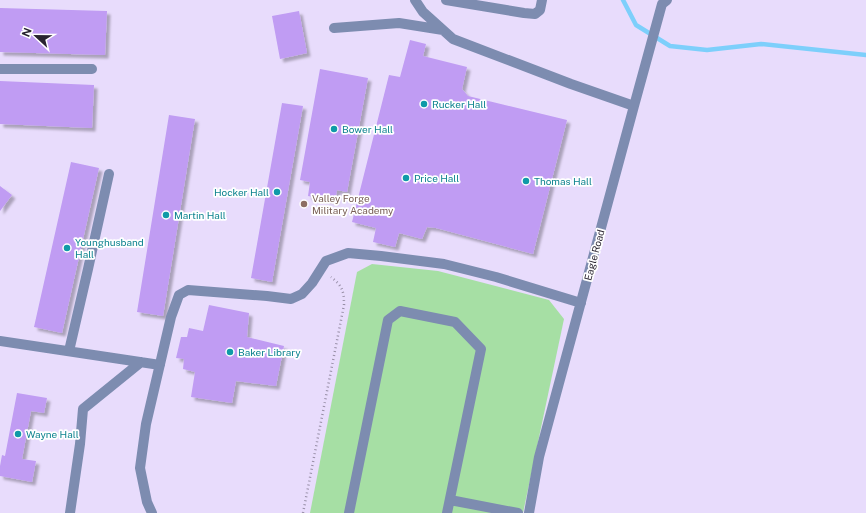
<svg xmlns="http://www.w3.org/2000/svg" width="866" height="513" viewBox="0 0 866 513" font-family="'Public Sans',sans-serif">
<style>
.green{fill:#a6dfa4}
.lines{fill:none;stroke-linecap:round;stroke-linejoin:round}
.stream{stroke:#7dcffb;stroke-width:4.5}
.building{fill:#c09cf3;filter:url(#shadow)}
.path{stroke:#988fa7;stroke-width:2.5;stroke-dasharray:1 3;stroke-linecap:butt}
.minor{stroke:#7d8cb0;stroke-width:10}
.culture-dot{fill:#0f9aa8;stroke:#fff;stroke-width:1.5}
.education-dot{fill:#8d6e63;stroke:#fff;stroke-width:1.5}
.labels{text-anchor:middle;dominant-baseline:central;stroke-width:3.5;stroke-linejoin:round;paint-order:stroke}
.culture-label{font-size:10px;fill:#0d838f;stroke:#fff;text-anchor:start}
.education-label{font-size:10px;fill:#785e54;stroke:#fff;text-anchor:start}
.street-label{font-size:10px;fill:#28232f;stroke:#fff}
</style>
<defs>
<filter id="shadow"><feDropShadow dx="3.5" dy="3.5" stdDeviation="1" flood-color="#0004"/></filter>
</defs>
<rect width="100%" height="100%" fill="#e8dcfc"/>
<path class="green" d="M372 264 438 271 549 300 564 319 523 513H310L357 272Z"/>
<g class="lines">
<path class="stream" d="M623 0 636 25 670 46 707 50 761 44 866 55"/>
</g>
<path class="building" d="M0 8 107 11 105 55 0 52Z
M299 11 307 53 280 59 272 16Z
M410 40 426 44 423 56 467 67 462 89 468 96 567 120 533 254 436 228 427 227 422 239 399 233 395 247 373 242 376 228 352 222 389 75 400 77Z
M320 69 368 78 347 192 337 190 335 201 308 196 310 182 300 180Z
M0 81 94 85 92 128 0 124Z
M282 103 303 106 272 282 251 278Z
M169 115 195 119 163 316 137 312Z
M71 162 99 168 62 333 34 327Z
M0 186 12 195 0 211Z
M209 305 249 313 247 337 284 346 276 386 236 381 232 403 191 397 195 372 183 369 184 359 176 358 181 337H187L189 328 203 331Z
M17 393 47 398 44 413 31 411 22 459 36 461 32 482 0 476V466L2 455 5 456Z"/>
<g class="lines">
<path class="path" d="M303 513 344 305C344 290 342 286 331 277"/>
<path class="minor" d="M415 0 423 12 453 39 571 84 634 106
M446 0 524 13 535 14 540 10 542 0
M334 28 399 23 443 30
M0 69H92
M0 341 160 365
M69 351 88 269 109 174
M450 500 518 513
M70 513 80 444 83 409 141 362
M152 513 147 502 140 468 146 424 171 317 179 295 188 290 267 296 291 299 302 294 312 283 326 261 348 253 381 256 444 264 496 277 581 303
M349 513 388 320 400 311 455 322 481 349 447 513
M529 513 539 457 634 106 662 4 667 0"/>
</g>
<g class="culture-dot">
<circle cx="424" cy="104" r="4"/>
<circle cx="334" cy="129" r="4"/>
<circle cx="406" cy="178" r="4"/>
<circle cx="526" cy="181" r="4"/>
<circle cx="277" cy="192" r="4"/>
<circle cx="166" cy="215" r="4"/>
<circle cx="67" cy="248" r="4"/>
<circle cx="230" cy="352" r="4"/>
<circle cx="18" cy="434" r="4"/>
</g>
<circle class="education-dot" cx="304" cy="204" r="4"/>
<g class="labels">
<g class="culture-label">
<text x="432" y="104">Rucker Hall</text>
<text x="342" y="129">Bower Hall</text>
<text x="414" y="178">Price Hall</text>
<text x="534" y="181">Thomas Hall</text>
<text x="269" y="192" text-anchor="end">Hocker Hall</text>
<text x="174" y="215">Martin Hall</text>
<text x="75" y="242">Younghusband<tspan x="75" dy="12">Hall</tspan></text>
<text x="238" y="352">Baker Library</text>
<text x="26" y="434">Wayne Hall</text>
</g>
<g class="education-label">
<text x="312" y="198">Valley Forge<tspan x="312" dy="12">Military Academy</tspan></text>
</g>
<g class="street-label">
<text transform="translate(594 255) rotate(-75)">Eagle Road</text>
</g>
</g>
<g transform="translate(36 36) rotate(292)" stroke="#ffffff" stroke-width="3" paint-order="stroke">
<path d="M0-3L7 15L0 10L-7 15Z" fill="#28232f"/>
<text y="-6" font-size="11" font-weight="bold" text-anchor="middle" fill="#28232f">N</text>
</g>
</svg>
